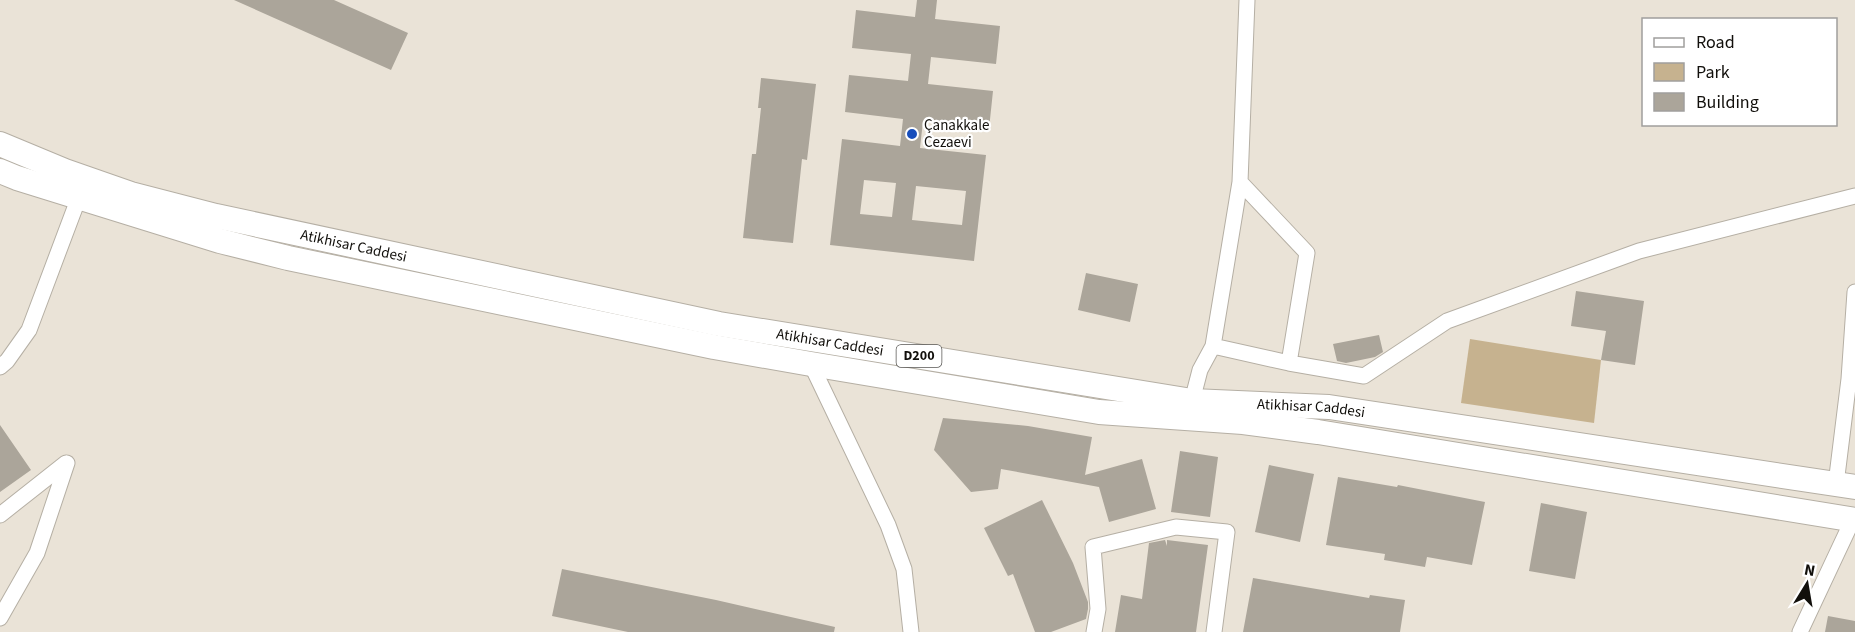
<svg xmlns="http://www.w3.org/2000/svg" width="1855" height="632" viewBox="0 0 1855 632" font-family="'Source Sans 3',sans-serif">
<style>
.green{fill:#c6b28f}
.building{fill:#aba59a;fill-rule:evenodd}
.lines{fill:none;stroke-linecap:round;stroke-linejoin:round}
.minor-casing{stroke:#b5afa4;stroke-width:17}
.trunk-casing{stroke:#b5afa4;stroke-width:26}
.minor{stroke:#fff;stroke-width:15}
.trunk{stroke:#fff;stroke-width:24}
.poi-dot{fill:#184ebb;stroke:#fff;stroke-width:2}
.labels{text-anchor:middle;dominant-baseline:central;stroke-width:4.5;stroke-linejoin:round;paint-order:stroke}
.shield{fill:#fff;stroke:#585754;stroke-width:1.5}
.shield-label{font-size:14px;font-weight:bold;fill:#110f0b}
.poi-label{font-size:15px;fill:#110f0b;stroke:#fff;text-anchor:start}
.street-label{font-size:15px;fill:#110f0b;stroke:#fff}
</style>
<rect width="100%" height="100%" fill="#eae3d7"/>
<path class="green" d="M1470 339 1601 360 1594 423 1461 403Z"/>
<path class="building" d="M234 0H334L408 33 391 70Z
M917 0H937L935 19 1000 26 996 64 931 57 928 84 993 91 989 129 923 121 920 148 986 155 974 261 830 245 842 139 900 146 903 119 845 112 849 75 908 81 911 54 852 48 856 10 915 17ZM864 180 896 183 892 217 860 214ZM916 186 966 191 962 225 912 220Z
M761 78 816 84 807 160 802 159 793 243 743 238 752 154H756L761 108H758Z
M1086 273 1138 284 1130 322 1078 310Z
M1576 291 1644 301 1635 365 1601 360 1606 331 1571 326Z
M1379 335 1383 352 1375 357 1346 363 1337 361 1333 344Z
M943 418 1028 426 1092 437 1085 475 1142 459 1156 509 1109 522 1099 487 1001 469 998 489 971 492 934 450Z
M0 425 31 470 0 492Z
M1180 451 1218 457 1210 517 1171 512Z
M1269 465 1314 474 1300 542 1255 532Z
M1338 477 1397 487 1398 485 1485 502 1472 565 1427 557 1425 567 1384 560 1385 554 1326 545Z
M1042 500 1073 563 1088 602V609L1086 619 1051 632H1035L1013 574 1008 576 984 528Z
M1541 503 1587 512 1575 579 1529 571Z
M1165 540 1167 546V540L1208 545 1196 632H1115L1121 595 1142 599 1149 543Z
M562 569 716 600 835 627 834 632H628L552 616Z
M1253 578 1369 598 1370 595 1405 600 1400 632H1243Z
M1828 616 1855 621V632H1825Z"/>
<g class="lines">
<defs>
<path id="minor" d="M1213 346 1240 182 1247 0
M1289 363 1364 376 1447 321 1639 251 1855 196
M811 364 888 525 904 569 911 632
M0 367 7 361 29 330 79 197
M1192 401 1200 370 1213 346 1289 363 1307 253 1240 182
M1836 484 1849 379 1855 292
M0 515 66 463
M0 618 37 553 67 463
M1094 632 1098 609 1093 547 1176 527 1227 532 1214 632
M1800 632 1853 519"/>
<g id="trunk">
<path id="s1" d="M0 144 65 171 131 194 216 216 719 324 1192 401 1329 407 1855 487"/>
<path d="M0 171 17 178 220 241 288 258 714 347 811 364 1099 412 1243 422 1318 432 1855 520"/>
</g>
</defs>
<use href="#minor" class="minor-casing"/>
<use href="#trunk" class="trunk-casing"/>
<use href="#minor" class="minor"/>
<use href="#trunk" class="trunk"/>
</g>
<circle class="poi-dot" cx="912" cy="134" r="6"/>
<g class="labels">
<rect class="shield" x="896.5" y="345" width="45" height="22" rx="4.5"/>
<g class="shield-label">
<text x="919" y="356">D200</text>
</g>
<g class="poi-label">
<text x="924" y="125">Çanakkale<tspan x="924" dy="17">Cezaevi</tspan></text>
</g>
<g class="street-label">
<text stroke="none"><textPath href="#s1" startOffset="369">Atikhisar Caddesi</textPath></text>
<text stroke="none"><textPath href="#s1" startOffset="855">Atikhisar Caddesi</textPath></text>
<text stroke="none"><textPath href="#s1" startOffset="1341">Atikhisar Caddesi</textPath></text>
</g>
</g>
<rect x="1642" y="18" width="195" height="108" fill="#ffffff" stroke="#a09f9d" stroke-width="1.5"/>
<rect x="1654" y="38" width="30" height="9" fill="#ffffff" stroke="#a09f9d" stroke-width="1.5"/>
<text x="1696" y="48" font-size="18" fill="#110f0b">Road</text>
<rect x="1654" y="63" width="30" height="18" fill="#c6b28f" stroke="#a09f9d" stroke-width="1.5"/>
<text x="1696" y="78" font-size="18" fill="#110f0b">Park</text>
<rect x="1654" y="93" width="30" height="18" fill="#aba59a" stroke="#a09f9d" stroke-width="1.5"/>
<text x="1696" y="108" font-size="18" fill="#110f0b">Building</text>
<g transform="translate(1807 584) rotate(11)" stroke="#ffffff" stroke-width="4.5" paint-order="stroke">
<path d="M0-4.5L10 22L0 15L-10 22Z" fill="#110f0b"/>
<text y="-9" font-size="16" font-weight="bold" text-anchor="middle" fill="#110f0b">N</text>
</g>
</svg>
